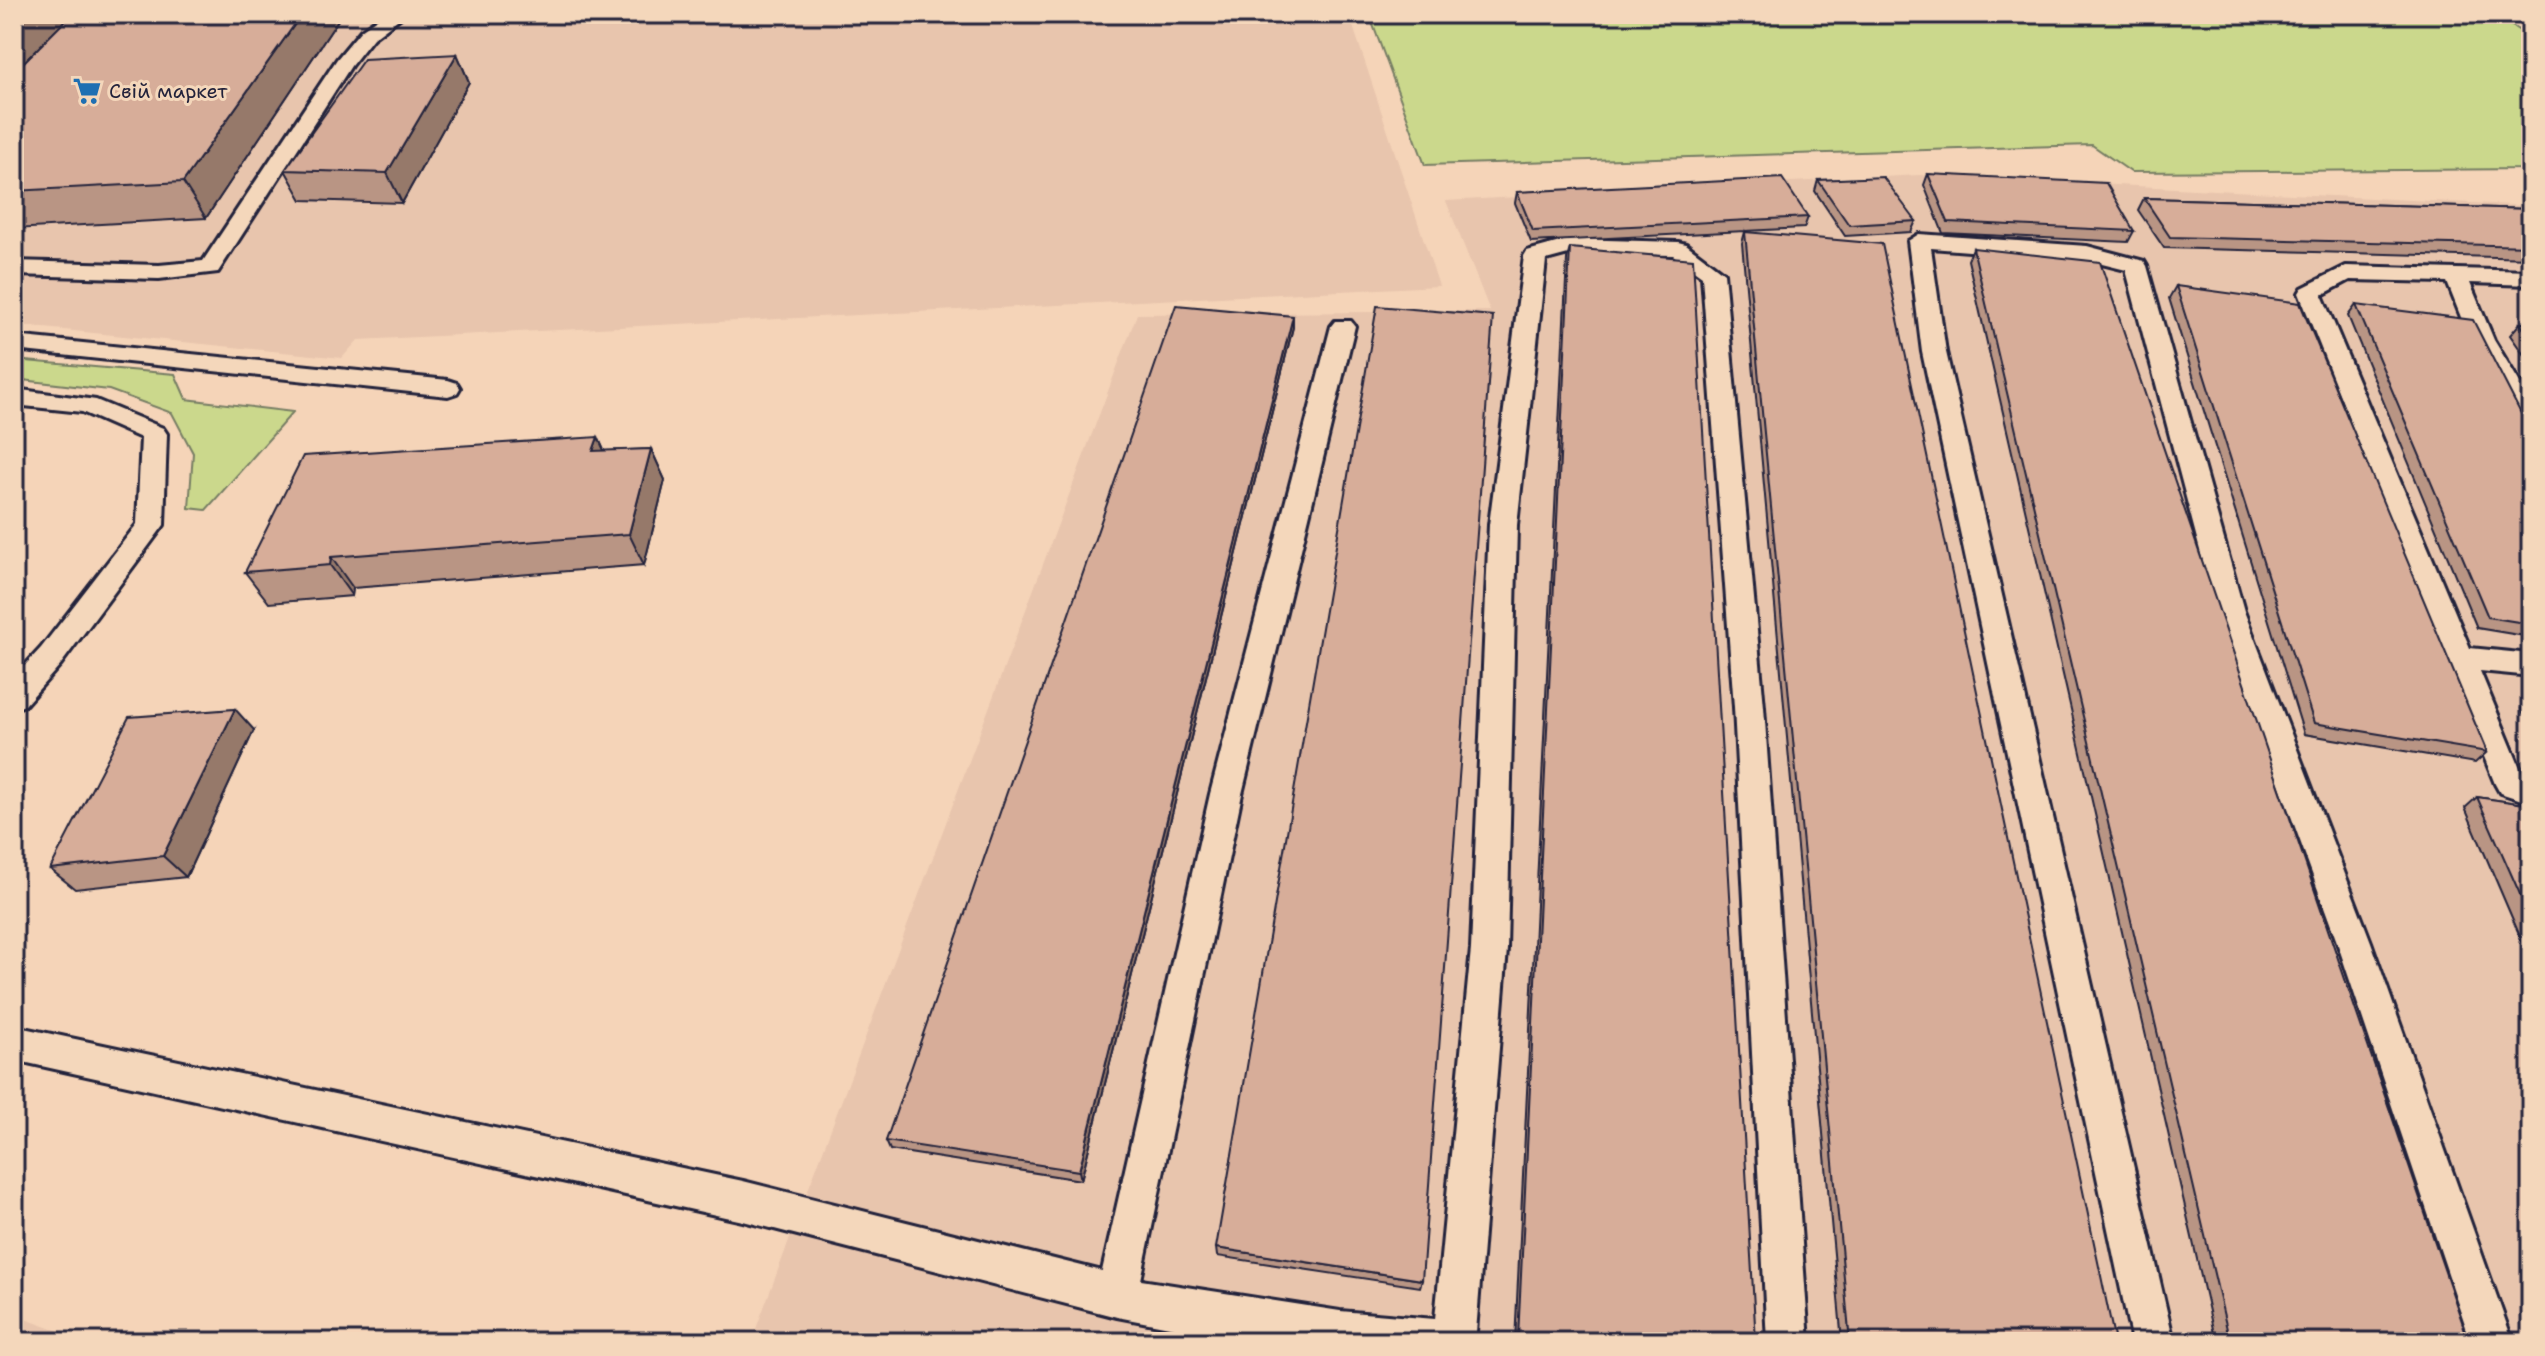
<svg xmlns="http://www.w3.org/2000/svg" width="2545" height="1356" viewBox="0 0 2545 1356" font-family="'Shantell Sans',sans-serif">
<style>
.built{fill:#e8c5ad}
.green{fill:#cbd88c;stroke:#767d64;stroke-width:2}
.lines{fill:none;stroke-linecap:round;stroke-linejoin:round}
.lane-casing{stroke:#22223b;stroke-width:6}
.path{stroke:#22223b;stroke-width:3;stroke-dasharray:1 4;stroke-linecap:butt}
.lane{fill:#f4d7bb;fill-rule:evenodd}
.wall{fill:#b99584;stroke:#22223b;stroke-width:2}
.shaded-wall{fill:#96796b;stroke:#22223b;stroke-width:2}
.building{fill:#d7ad99;stroke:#22223b;stroke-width:2}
.labels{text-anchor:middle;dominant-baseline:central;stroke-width:6;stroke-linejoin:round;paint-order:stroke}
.far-poi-label{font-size:20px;fill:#22223b;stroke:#f4d7bb;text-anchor:start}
</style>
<rect width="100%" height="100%" fill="#f5d4b8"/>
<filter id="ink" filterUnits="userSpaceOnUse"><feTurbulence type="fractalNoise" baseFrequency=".0125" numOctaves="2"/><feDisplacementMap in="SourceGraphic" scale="16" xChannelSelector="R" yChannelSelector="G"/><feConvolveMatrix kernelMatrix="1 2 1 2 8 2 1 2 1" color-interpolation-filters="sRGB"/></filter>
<g filter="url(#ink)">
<path class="built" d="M125 14H1349L1439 286 358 340 342 358 14 325V133Z
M1919 175 2531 206V1342H751L1137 314 1490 311 1446 201Z
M14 1315 89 1342H14Z"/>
<path class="green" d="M1369 14H2493L2531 38V169L2131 172 2092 145 1425 165Z
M14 360 175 374 186 399 293 412 206 510 189 508 193 453 172 413 109 390 14 379Z"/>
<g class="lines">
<defs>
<path id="lane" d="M384 14H405L373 38 351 66 218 272 159 279 14 275V261L159 265 203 261 337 59 361 30Z
M1919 234 2087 246 2144 261 2147 266 2244 611 2371 942 2513 1342H2471L2337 942 2216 611 2126 270 2086 260 1931 248 1946 352 2174 1342H2132L1922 352 1908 241Z
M1571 239 1678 242 1686 244 1724 273 1764 707 1809 1342H1767L1734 707 1702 276 1673 255 1572 253 1546 260 1517 525 1507 949 1476 1332 1480 1342H1262L1206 1334 1117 1317 743 1221 14 1060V1026L743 1181 1102 1271 1210 794 1331 326 1335 321H1351L1355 326 1242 794 1141 1280 1340 1311 1435 1319 1471 949 1489 525 1524 256 1527 251Z
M2346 266 2531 271V285L2470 283 2494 340 2531 401V430L2522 428 2470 340 2447 282 2350 280 2322 295 2470 648 2531 654V676L2480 671 2523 775 2531 777V803L2500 793 2495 784 2299 293 2302 288Z
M14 336 448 380 457 383 460 388 457 393 448 396 14 350Z
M14 389 96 400 163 428 167 434 164 525 61 664 25 705 14 709V677L41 648 137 524 141 438 82 412 14 405Z"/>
</defs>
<use href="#lane" class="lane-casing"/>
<path class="path" d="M2519 14 2531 21"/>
<use href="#lane" class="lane"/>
</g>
<path class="wall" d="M14 14H342L206 218 14 229V72L15 71H14Z
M457 54 469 82 402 203 302 200 285 170Z
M1928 174 2134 231 2128 242 1943 233 1924 185Z
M1818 180 1916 221 1911 232 1845 236 1815 191Z
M1517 192 1808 217 1804 228 1531 242 1515 203Z
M2144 198 2531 209V258L2164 248 2138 210Z
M1745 232 2115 1342H1842L1742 243Z
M1570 248 1756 1342H1515L1567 259Z
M1973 248 2469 1342H2216L1968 260Z
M2176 286 2487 752 2475 763 2304 734 2169 298Z
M2356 305 2531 433V637L2477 628 2348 316Z
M1293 316V327L1081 1180 890 1150 886 1141Z
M2520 323 2531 324V365L2510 335Z
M598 437 604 451 651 449 665 480 644 565 353 588 352 596 269 603 245 572Z
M2531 700V726L2521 709Z
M254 730 186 877 75 889 50 869Z
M2477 797 2531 805V962L2465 808Z
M1216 1248 1422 1280 1420 1287 1217 1256Z"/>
<path class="shaded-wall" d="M26 14H73L16 71 14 68V26Z
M302 14H342L206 218 183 182Z
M522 14H563L524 18Z
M457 54 469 82 402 203 387 173Z
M1293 316V327L1081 1180 1079 1171Z
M598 437 612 468 593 451Z
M651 449 665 480 644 565 629 534Z
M331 557 353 588 352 596 330 565Z
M235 709 254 730 186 877 163 856Z"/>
<path class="building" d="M14 14H26L14 26Z
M72 14H302L183 182 14 191V72Z
M457 54 387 173 285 170 364 59Z
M1928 174 2106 183 2134 231 1948 222Z
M1883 177 1916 221 1849 225 1818 180Z
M1782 178 1808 217 1533 231 1517 192Z
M2144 198 2531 209V246L2170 237Z
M1745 232 1882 244 2115 1342H1850Z
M1570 248 1693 259 1756 1342H1540L1518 1338Z
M1973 248 2100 262 2469 1342H2230Z
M2176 286 2300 303 2487 752 2314 723Z
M1176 305 1293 316 1079 1171 886 1141Z
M2356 305 2473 320 2531 433V624L2488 617Z
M1377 306 1493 316 1422 1280 1216 1248Z
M2520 323 2531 324V340Z
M598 437 593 451 651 449 629 534 331 557 330 565 245 572 303 456Z
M235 709 163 856 50 869 129 717Z
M2477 797 2531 805V919Z"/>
</g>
<defs>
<symbol id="supermarket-bare" viewBox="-9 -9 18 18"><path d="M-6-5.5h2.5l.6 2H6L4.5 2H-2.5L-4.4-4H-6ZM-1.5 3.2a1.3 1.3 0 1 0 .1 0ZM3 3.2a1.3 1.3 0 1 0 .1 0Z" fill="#1f6fb2" stroke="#f4d7bb" stroke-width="2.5" paint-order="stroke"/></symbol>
</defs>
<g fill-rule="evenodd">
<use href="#supermarket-bare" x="67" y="71" width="40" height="40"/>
</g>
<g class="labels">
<g class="far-poi-label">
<text x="109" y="91">Свiй маркет</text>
</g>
</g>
<rect width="2545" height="1356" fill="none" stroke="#f4d7bb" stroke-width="48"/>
<rect x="24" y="24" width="2497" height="1308" fill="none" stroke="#22223b" stroke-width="3" filter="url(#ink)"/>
</svg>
